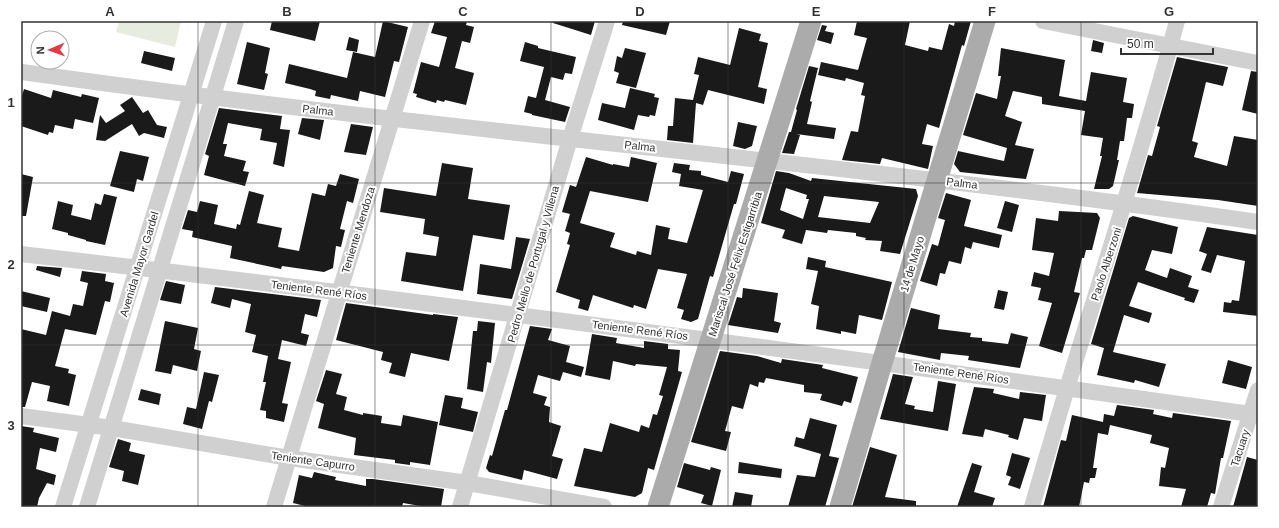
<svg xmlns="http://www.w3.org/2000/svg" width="1279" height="528" viewBox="0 0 1279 528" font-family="Helvetica,sans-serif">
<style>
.green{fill:#e6ecdf}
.building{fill:#1a1a1a;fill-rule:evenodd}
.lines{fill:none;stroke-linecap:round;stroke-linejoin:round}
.minor{stroke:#d0d0d0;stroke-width:16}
.major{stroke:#ababab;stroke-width:21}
.grid{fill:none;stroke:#333;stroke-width:1;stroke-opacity:0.55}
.labels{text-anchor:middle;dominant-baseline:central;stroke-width:4;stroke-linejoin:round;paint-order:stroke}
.street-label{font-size:11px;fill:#333;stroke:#fff}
.neatline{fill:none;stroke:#333;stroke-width:1.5}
.grid-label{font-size:13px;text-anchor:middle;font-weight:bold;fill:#333}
</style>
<rect width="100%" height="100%" fill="#fff"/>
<path class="green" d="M119 21H181L175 47 116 32Z"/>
<path class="building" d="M272 21H320L315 41 270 30Z
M383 21 408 27 399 62 394 61 385 97 360 91 358 101 331 95 330 99 315 96 316 91 310 89 285 83 289 64 347 78 353 52 375 57Z
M435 21H467L466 25 474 27 470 43 462 41 455 68 474 73 466 105 445 100 444 102 437 100 436 103 416 97 417 94 413 93 421 62 439 67 447 37 431 33Z
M553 21H595L591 35 553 23Z
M623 21H670L666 35 622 25Z
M857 21H910L905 45 928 51 929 47 942 50 949 24 954 26 955 21H971L964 46 962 45 939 128 927 124 922 144 933 146 928 169 882 158 880 164 842 160 851 131 858 132 865 96 861 95 864 83 846 78 845 81 818 75 821 62 858 70 867 38 854 35Z
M822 25 827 26 825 31 834 33 831 44 817 40Z
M739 28 761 34 759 41 768 43 758 87 767 89 764 104 708 90 703 105 696 103 693 143 667 140 668 126H673L675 98 693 100 699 75 694 74 698 57 730 65Z
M349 37 359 40 357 52 346 50Z
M1093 40 1104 43 1102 53 1091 51Z
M247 42 270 48 265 73 268 74 264 90 237 84Z
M525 42 538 46V48L576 57 572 74 565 73 563 80 551 77 545 100 570 107 565 122 532 115V114L524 112 528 96 536 98 544 67 520 61Z
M625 48 646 53 636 88 616 83 619 73 614 71 617 56 622 58Z
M1001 48 1065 60 1059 96 1086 101 1091 72 1127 78 1123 102 1134 104 1132 118H1127L1124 141H1120L1117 160H1119L1113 186 1109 189H1094L1102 156H1100L1103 138 1081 135 1085 111 1042 104V97L1013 91 1005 116 1022 122 1015 145 1034 149 1026 179 960 172 954 164 958 151 1004 161 1007 148 963 135 976 93 997 99 1001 76H998Z
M144 51 175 58 172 71 141 63Z
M1177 57 1228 67 1223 86 1206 82 1192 141 1198 143 1194 157 1227 166 1234 136 1258 140V206L1218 200 1137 193 1148 155 1152 156 1160 127 1157 126Z
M809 66 818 68 810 101 812 102 807 124 836 128 834 139 796 134 800 135 794 154 782 153 789 132H791L797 110 796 109Z
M1251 71 1258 72V114L1242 110Z
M630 88 655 94 654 97 659 98 655 116 650 115 649 117 638 115 634 130 598 120 602 103 625 108Z
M24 89 51 98 53 90 81 97 82 94 99 98 93 123 75 119 73 129 55 125 53 133 49 132 48 135 21 126V99Z
M132 97 143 113 148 110 157 125 167 127 164 138 144 133 139 136 132 124 105 141 96 140 100 115 106 123 125 111 120 105Z
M219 108 282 116 280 129 290 130 284 167 273 164 277 143 260 140 262 129 228 123 223 144H227L224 156 246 161 243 171 249 172 245 186 204 175 209 156 205 154Z
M302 118 324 120 320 140 298 134Z
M738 122 757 126 752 146 745 149 733 146Z
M351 124 373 127 366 155 344 152Z
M120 151 149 157 143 181 137 179 134 192 110 186Z
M586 157 613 165V164L629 167 631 157 657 163 648 202 590 191 580 223 615 233 610 247 636 255 637 251 651 255 656 225 670 228 668 239 687 243 703 190 679 186 681 174 672 172 674 163 690 165 689 170 701 171V175L728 182 731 171 744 174 736 204H734L713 277 710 276 698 319 691 322 681 319 684 310 677 308 687 274 658 269 646 309 634 305 633 308 593 295 588 311 578 308 580 300 556 292 570 245 567 244 570 233 565 231 570 214 562 212 570 185 576 187Z
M442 163 473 168 468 199 510 205 504 240 473 235 463 291 401 281 406 252 436 256 439 237 423 234 425 219 380 212 384 188 436 196Z
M776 171 789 173 811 181 812 178 916 189 918 196 900 254 880 251 882 241 865 240 866 238 856 236V233L828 230 827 233 806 230 802 244 782 238 785 230 761 223ZM786 188 807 195 806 199H809L803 219 780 210ZM824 196 879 202 870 223 818 217Z
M21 174 33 177 26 216H21Z
M340 174 359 179 353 203 347 201 340 229 345 230 341 247 336 246 333 268 324 272 282 266 281 269 230 258 232 246 192 237 193 231 182 229 188 210 197 212 200 201 218 205 214 224 236 229 237 224 240 225 249 191 264 195 257 223 282 228 278 247 299 251 312 193 325 196 328 184 336 186Z
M946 193 971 200 964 226 1002 235 999 248 973 242 971 249 965 247 961 264 949 261 945 274 940 273 937 286 920 281 932 244 938 246 945 220 938 218Z
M104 194 117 197 105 245 86 241V240L68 235V233L52 229 58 201 73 205 71 215 91 220 95 203 101 205Z
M1005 201 1019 205 1012 232 997 228Z
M1059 211 1097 213 1100 218 1092 250H1086L1084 258H1082L1074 292 1080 293 1062 353 1039 346 1052 303 1038 300 1041 288 1031 286 1034 272 1049 276 1054 253 1032 250 1036 218 1058 221Z
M1133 216 1178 227 1172 254 1152 250 1145 270 1167 278 1170 268 1192 276 1188 287 1199 290 1194 303 1184 300 1185 298 1138 282 1129 306 1152 313 1149 323 1124 315 1113 352 1166 364 1159 387 1135 380 1134 383 1097 375 1104 348 1091 344 1129 218Z
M1207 227 1258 235V316L1223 312 1224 302 1231 303 1232 300 1239 301 1245 261 1217 255 1211 273 1201 270 1207 254 1199 251Z
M516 237 530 239 512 299 477 294 480 264 511 269Z
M808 257 826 261 825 267 892 282 882 320 859 315 856 334 841 331V334L816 329 819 306 811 304 818 271 806 269Z
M37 266 62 268 60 277 36 270Z
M82 271 106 274 105 281 114 283 110 302 105 301 96 335 65 329 55 366 69 369 68 373 76 375 69 406 47 401 50 386 32 382 25 407H21V329L46 335 52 311 70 316 73 304 83 306 88 283 80 281Z
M166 281 185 285 181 304 160 300Z
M215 287 321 300 317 317 305 314 301 333 309 335 306 346 282 340 278 359 291 362 282 403 288 404 284 422 266 418V411L260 410 266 382H263L268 356 252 352 256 335 245 332 251 304 232 299 230 308 211 303Z
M743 288 778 293 774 321 781 323 778 333 728 325 737 297 742 298Z
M998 290 1008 292 1004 310 994 308Z
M21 291 50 298 47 312 21 306Z
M346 303 433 315V314L458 317 449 361 411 353 405 377 389 373 392 363 381 360 383 352 336 340Z
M911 308 940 315 938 329 971 333 970 337 982 338V341L1008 344 1011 333 1028 337 1020 368 968 360 969 356 941 353 940 360 898 352Z
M165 321 198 328 194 349 201 351 197 371 173 365 171 374 155 371Z
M478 321 495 323 491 363 487 362 483 392 467 389 473 331H477Z
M530 326 552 329 548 340 570 346 566 362 584 367 581 377 563 372 560 381 538 375 533 393 547 397 544 405 550 407 549 422 561 426 552 456 563 459 557 479 524 470 522 480 489 472 486 468 490 455 492 456 505 410H507Z
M592 334 617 338 616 343 644 348V341L668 344V349L680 350 678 371 682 372 654 470 648 468 642 493 635 497 574 486 584 448 602 452 610 423 639 432 641 425 649 428 653 414 657 415 663 396 659 395 667 367 636 364 635 366 613 361 610 380 585 375Z
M720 351 757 356 781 363 782 359 823 365 822 368 858 377 851 403 844 401 842 406 820 400 822 394 804 392V385L766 378 764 383 759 382 758 387 750 384 743 409 732 406 725 431 731 432 726 451 691 442Z
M1228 360 1252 367 1246 389 1222 383Z
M326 370 342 374 336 394 347 397 344 410 363 415V413L382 416 381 423 401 426 403 415 438 422 430 465 410 462V465L395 463V460L354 455 356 438 318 428 324 404 316 401Z
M204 372 219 375 212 402 209 401 202 429 183 424 187 407 196 409Z
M893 374 913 377 905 404 915 406 914 409 933 412 938 381 956 384 948 431 880 419Z
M974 387 994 389 993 393 1019 399 1020 392 1046 395 1042 421 1024 418 1018 440 1008 437 1009 435 985 429 983 437 962 434Z
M141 389 161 394 159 405 138 400Z
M445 395 463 398 461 408 478 412 473 432 439 425Z
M1117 405 1154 410 1153 414 1172 418 1173 413 1231 421 1223 458H1221L1215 494 1211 493 1207 507H1181L1186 489 1159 486 1161 467 1165 468 1169 448 1150 443 1152 435 1110 425 1108 435 1098 433 1093 468H1097L1095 478H1090L1089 483 1084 482 1079 507H1043L1061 440 1066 441 1072 415 1103 422 1104 414 1114 416Z
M810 418 837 425 829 456 839 458 825 507H788L797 475 815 477 821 454 794 446 796 437 804 439Z
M21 426 34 428 33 432 59 438 56 452 40 448 36 469 56 475 54 485 47 483 39 498 37 507H21Z
M118 439 131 443 129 451 145 455 138 485 122 481 124 471 109 467Z
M870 447 897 455 885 497 916 501V507H852Z
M1012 453 1030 458 1020 489 1008 485 1011 477 1006 475Z
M1247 457 1258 460V507H1233Z
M739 462 782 469 781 478 738 473Z
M684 463 710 470 711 467 721 470 712 506 701 503 704 495 677 487Z
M972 463 982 466 974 492 995 498 992 507H957Z
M314 472 336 477 335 480 366 486V479H373L444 489 441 507H426L403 503 402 507H309L293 503 299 475 312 478Z
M735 492 753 495 751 507H732Z"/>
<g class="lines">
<path class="minor" d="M1043 21 1258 63
M22 72C433 130 847 163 1258 222
M21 254C434 302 846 357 1258 415
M21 416 112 428 289 458 468 483 604 507
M63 507 214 21
M87 507 236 21
M274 507 422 21
M460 507 570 139 607 21
M1032 507C1078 344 1133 185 1177 21
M1221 507 1258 390"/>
<path class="major" d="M658 507 811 21
M840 507 882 363 985 21"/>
</g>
<path class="grid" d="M198 21V507M375 21V507M551 21V507M728 21V507M904 21V507M1081 21V507M21 183H1258M21 345H1258"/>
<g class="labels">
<g class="street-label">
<text transform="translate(318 110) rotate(6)">Palma</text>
<text transform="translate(640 146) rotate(6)">Palma</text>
<text transform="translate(962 183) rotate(7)">Palma</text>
<text transform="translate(358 230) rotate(-73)">Teniente Mendoza</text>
<text transform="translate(139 264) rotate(-73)">Avenida Mayor Gardel</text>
<text transform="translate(533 264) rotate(-74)">Pedro Mello de Portugal y Villena</text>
<text transform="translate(735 264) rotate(-72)">Mariscal José Félix Estigarribia</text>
<text transform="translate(912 264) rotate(-73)">14 de Mayo</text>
<text transform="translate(1106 264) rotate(-72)">Paolo Alberzoni</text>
<text transform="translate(319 290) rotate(7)">Teniente René Ríos</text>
<text transform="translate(640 330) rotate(7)">Teniente René Ríos</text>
<text transform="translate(961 373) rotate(8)">Teniente René Ríos</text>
<text transform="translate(1240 448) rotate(-72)">Tacuary</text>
<text transform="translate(313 461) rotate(8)">Teniente Capurro</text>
</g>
</g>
<rect width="1279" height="528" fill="none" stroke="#ffffff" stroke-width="44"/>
<g transform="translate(50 50) rotate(268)"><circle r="19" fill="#ffffff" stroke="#adadad"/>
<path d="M0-3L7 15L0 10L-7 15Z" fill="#e63946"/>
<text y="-6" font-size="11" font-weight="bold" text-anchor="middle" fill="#333333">N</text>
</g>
<path d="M1121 48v6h92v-6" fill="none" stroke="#333333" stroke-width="2"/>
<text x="1127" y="48" font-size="12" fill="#333333" stroke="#ffffff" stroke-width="3" paint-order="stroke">50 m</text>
<rect x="22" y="22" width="1235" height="484" class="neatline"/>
<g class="grid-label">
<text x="110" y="16">A</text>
<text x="287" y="16">B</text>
<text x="463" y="16">C</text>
<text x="640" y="16">D</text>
<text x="816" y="16">E</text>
<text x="992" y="16">F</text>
<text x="1169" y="16">G</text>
<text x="11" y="107">1</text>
<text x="11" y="269">2</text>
<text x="11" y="430">3</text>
</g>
</svg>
